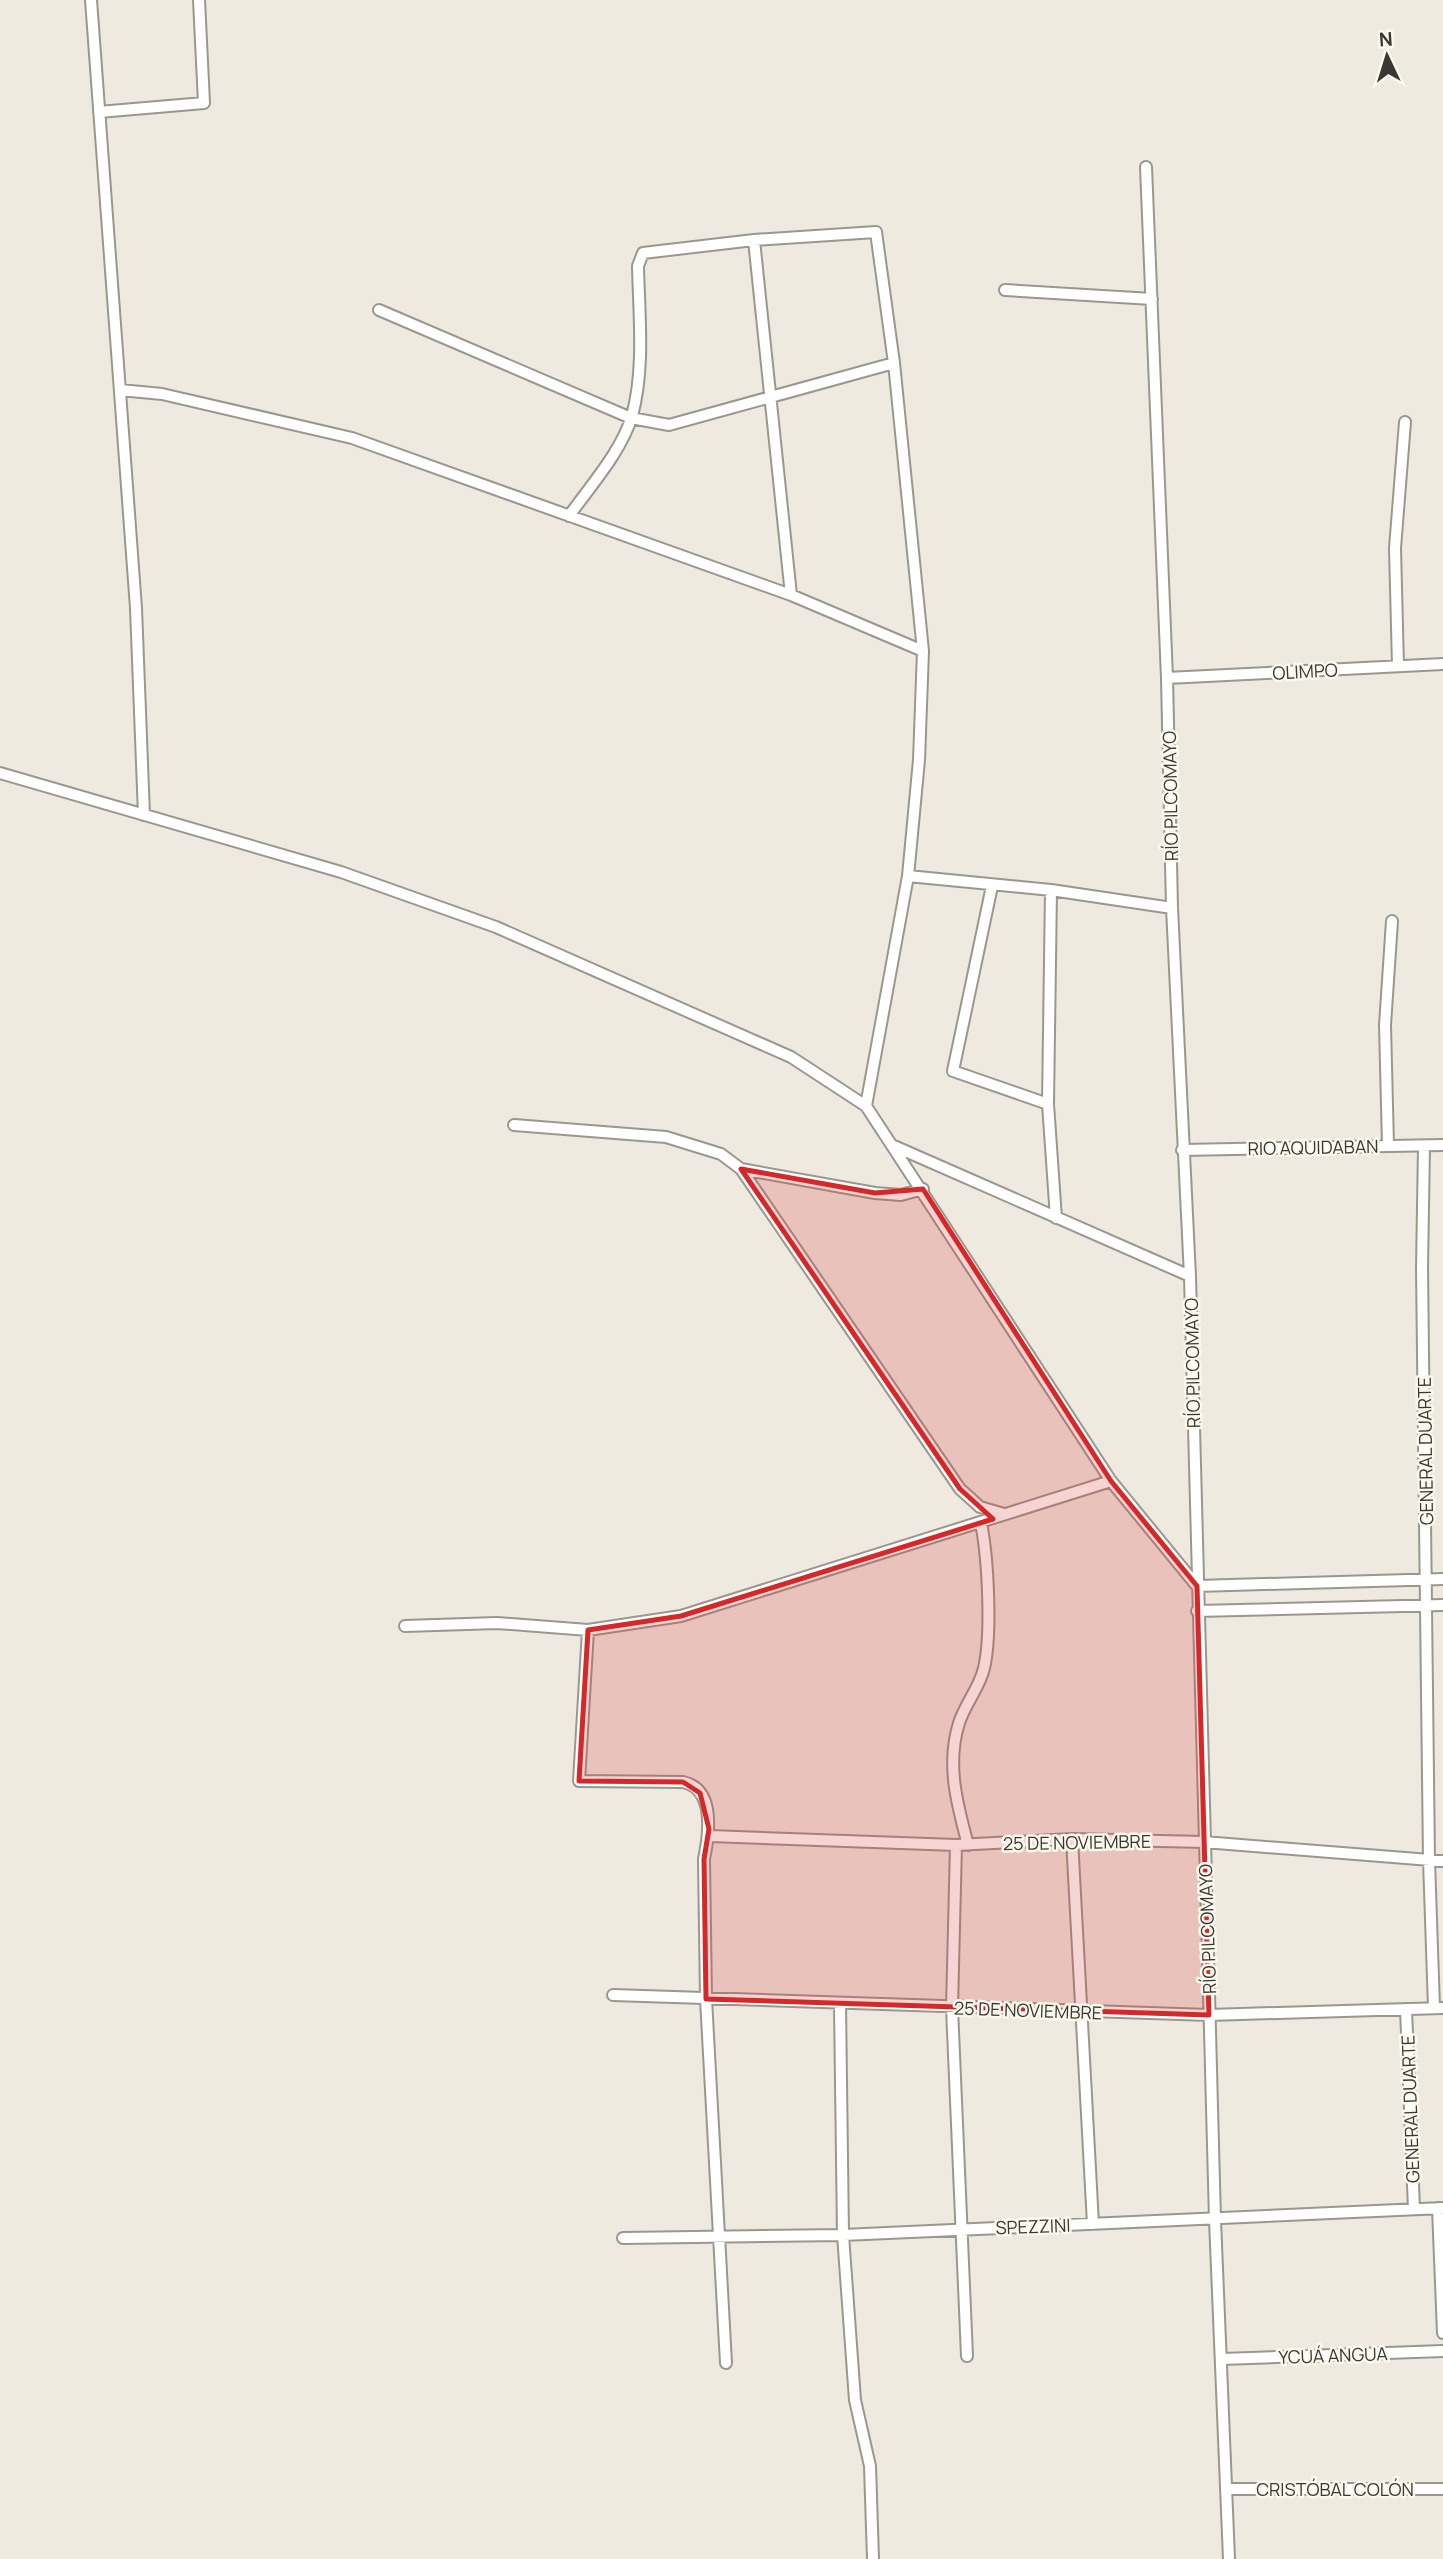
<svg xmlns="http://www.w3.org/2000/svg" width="1443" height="2559" viewBox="0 0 1443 2559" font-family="Manrope,sans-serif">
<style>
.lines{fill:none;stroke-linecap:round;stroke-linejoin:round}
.street-casing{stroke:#9b978e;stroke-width:14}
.street{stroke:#fff;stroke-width:10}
.marked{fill:#d62828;fill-opacity:0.2;stroke:#d62828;stroke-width:5;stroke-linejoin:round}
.labels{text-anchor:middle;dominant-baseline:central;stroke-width:5;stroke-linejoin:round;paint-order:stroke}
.street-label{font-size:18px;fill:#393834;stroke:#fbf8ee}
</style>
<rect width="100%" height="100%" fill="#eeeae0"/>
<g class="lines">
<defs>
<path id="street" d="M91 0 136 608 144 815
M99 112 204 103 199 0
M1146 167 1167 678 1172 908 1190 1276 1215 2220 1229 2559
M754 240 791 595
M1005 290 1152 299
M379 310 631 418 669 425 894 363
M120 390 162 394 352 438 791 595 923 651
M569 516C591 485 621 452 632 416 645 368 639 315 638 266L643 253 754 240 876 232 894 363 923 651 919 760 908 876 866 1106
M1398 666 1395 548 1405 422
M1167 678 1443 664
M0 773 341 872 496 927 791 1057 866 1106 1111 1481 1197 1586
M908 876 1051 890 1172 908
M992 886 953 1071 1048 1104
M1051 890 1048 1104 1056 1218
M514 1125 666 1137 721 1154 741 1169 875 1193 901 1195 923 1189
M894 1146 1190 1276
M1388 1146 1385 1025 1392 921
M1424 1146 1422 1268 1429 1860 1434 2008
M1182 1150 1443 1145
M741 1169 960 1489 980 1507 1004 1514
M1197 1586 1443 1579
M1197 1611 1443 1605
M405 1626 497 1623 588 1630 681 1616 1111 1481
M588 1630 579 1781 683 1782C716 1789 709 1835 704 1859L706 1999 726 2363
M710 1836 956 1845 1072 1839 1204 1842 1443 1861
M1072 1839 1093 2224
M956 1845 952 2008 967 2356
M968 1845C957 1804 946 1764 959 1723 965 1704 980 1687 984 1668 992 1634 988 1558 981 1523
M613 1995 1209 2015 1443 2008
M840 2005 843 2235 855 2400 870 2466 873 2559
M1406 2009 1414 2209
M1438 2208 1443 2333
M623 2238 843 2235 1443 2208
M1222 2359 1443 2351
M1227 2489H1443"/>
</defs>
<use href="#street" class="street-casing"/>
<use href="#street" class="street"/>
</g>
<path class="marked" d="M741 1169 875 1193 923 1189 1111 1481 1197 1586 1209 2015 706 1999 704 1859 709 1829 700 1793 683 1782 579 1781 588 1630 681 1616 993 1519 960 1489Z"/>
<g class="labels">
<g class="street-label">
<text transform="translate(1305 671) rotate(-3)">OLIMPO</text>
<text transform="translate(1170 796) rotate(-91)">RÍO PILCOMAYO</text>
<text transform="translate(1313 1147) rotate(-1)">RIO AQUIDABAN</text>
<text transform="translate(1192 1363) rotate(-91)">RÍO PILCOMAYO</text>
<text transform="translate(1425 1451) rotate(-91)">GENERAL DUARTE</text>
<text transform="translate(1077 1842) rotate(-1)">25 DE NOVIEMBRE</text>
<text transform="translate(1207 1929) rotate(-92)">RÍO PILCOMAYO</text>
<text transform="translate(1028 2010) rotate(2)">25 DE NOVIEMBRE</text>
<text transform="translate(1410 2109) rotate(-92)">GENERAL DUARTE</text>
<text transform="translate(1033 2226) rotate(-2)">SPEZZINI</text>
<text transform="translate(1333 2355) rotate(-2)">YCUÁ ANGUA</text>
<text x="1335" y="2489">CRISTÓBAL COLÓN</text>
</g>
</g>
<g transform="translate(1387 56) rotate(356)" stroke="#fbf8ee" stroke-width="5" paint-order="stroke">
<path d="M0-5L12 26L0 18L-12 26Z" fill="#393834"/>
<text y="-10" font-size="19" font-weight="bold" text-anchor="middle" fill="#393834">N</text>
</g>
</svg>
